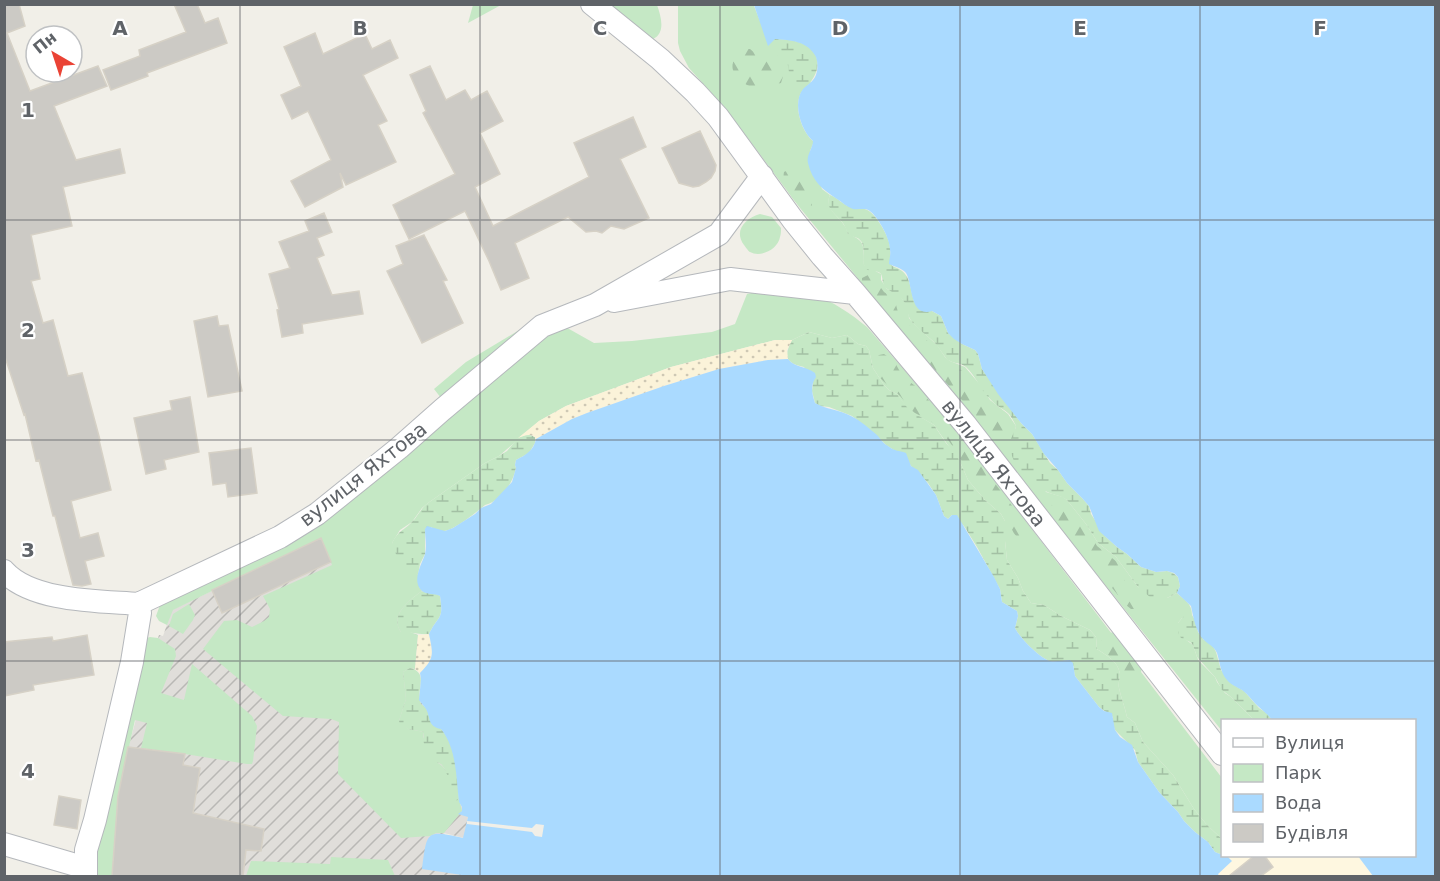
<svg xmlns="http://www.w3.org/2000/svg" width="1440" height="881" viewBox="0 0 1440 881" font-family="'DejaVu Sans',sans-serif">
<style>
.commercial{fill:#fef7e0}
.industrial{fill:url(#industrial-furrows)}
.green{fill:#c5e8c5}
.forest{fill:url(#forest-firs)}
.wetland{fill:url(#wetland-marsh)}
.sand{fill:url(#sand-dots)}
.water{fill:#aadaff}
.pier{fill:#f1efe8}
.building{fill:#cccac5;stroke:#d6d1c6;stroke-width:1.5}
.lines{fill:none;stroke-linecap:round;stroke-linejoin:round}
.street-casing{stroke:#b5b8bc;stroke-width:24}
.street{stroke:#fff;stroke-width:22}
.grid{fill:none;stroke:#5f6368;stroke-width:1.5;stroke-opacity:0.55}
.labels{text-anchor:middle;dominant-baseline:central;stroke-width:4.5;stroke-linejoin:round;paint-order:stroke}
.street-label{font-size:20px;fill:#5f6368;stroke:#fff}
.grid-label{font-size:20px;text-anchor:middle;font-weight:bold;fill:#5f6368;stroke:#fff;stroke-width:4.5;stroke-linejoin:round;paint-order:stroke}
</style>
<defs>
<pattern id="industrial-furrows" width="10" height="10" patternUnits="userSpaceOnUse" patternTransform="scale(1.5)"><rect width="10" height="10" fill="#e0deda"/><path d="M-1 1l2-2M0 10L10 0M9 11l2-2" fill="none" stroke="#b9b8b5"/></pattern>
<pattern id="forest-firs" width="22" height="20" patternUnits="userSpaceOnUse" patternTransform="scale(1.5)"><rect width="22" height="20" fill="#c5e8c5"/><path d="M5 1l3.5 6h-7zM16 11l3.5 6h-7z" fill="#a3c0a4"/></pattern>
<pattern id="wetland-marsh" width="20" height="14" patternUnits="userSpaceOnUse" patternTransform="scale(1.5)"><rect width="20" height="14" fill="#c5e8c5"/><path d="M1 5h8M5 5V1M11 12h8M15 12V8" fill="none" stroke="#a3c0a4"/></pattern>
<pattern id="sand-dots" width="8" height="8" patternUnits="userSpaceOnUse" patternTransform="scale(1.5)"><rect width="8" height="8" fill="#fbf3d9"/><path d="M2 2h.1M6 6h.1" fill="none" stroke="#cec8b4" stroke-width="1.8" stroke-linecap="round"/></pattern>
</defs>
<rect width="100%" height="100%" fill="#f1efe8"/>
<path class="commercial" d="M1227 856H1358L1373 876H1219L1218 874 1231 861Z"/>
<path class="industrial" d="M321 538 418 575 419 587 422 591 412 598 399 629 418 635 415 669 410 668 458 800 459 799V802L468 817 464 838 444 833 462 876H112L118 796 129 745 158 638 159 635 163 636 172 610Z"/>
<path class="green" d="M750 4 754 6 762 26 775 39 811 83C808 85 805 87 803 90 792 103 801 131 813 141V144L810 151 822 189 830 195C824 209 838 215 844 225 846 227 847 231 848 234 868 242 862 246 864 265L881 274V280L887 289 899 295 904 301 908 308 909 318 914 324 937 345 945 357 950 361 965 367 982 387 990 400 1008 414 1016 426 1015 430 1046 492 1063 497 1067 500 1086 524 1098 543 1116 557 1138 587 1167 598 1177 593C1184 600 1192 603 1192 615L1182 618 1178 623 1185 639 1193 645 1197 657 1199 661 1215 677 1217 682 1225 693 1231 697 1254 720H1222V731L971 417 881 310 856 276 800 208 726 109 689 68 680 51 678 43V5Z
M473 5V4L501 5 468 23Z
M604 5H657C661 16 666 33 653 39Z
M760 214 772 217 781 228C781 231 781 234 780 237 778 249 761 258 750 252 749 252 744 245 744 245 733 230 746 218 760 214Z
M765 290C781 292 799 291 813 295 833 301 851 314 867 327L957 431 1222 778V839L1207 825 1194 809 1173 775 1143 742 1135 723 1127 717C1125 707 1121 698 1119 688 1118 683 1120 679 1120 674 1118 661 1107 656 1097 649L1096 637 1090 630 1061 616 1044 605 1031 603 1023 591 1018 578 1007 560 1005 541V521L1001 514 985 500 968 480 961 464 934 425 908 410 897 394 889 390 884 385 873 368 869 350 866 346 858 344 847 335 832 338 809 332 792 340H775L671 367 566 406 539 421 499 456 485 463 428 503 422 508 412 522 400 530 392 543 418 575 419 587 422 591C409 600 389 616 401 632H410L418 635 415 669 410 668 403 672 406 699 399 721 408 729 424 732 423 737 438 763C449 769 453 788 458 800L459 799 462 811 444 833H436L430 836 401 838 338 774 339 722 331 719 283 716 203 649 224 621 237 620 252 627 264 621 269 617 270 609 263 596 332 565 321 538 173 610 167 625 159 621 156 616 160 605 238 563 528 346 562 325 594 343 632 341 712 332 735 324 747 294Z
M536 320 441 398 434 389 466 362Z
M189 604 195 615 193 620 183 634 169 626 173 614Z
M150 637 158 638 175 649 176 656 161 693 184 700 192 664 252 716 257 726 253 761 252 764H247L185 754 141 748 147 723 135 720 118 796 112 876H91L147 638Z
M331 857 388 860 395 876H246L251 861 330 864Z"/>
<path class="forest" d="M747 49H750C756 54 757 53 765 53 772 52 779 56 785 61 786 65 783 78 781 83 778 84 775 83 772 84 769 85 767 89 764 89 753 91 736 80 733 70 731 64 735 57 737 52Z
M786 171C801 173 814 184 825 193V198L820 199 817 196H813L812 198V206L811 209 806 211C795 204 781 186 784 172Z
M868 275 873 277 884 292 892 297 895 301 899 316 931 344 942 360 949 366 956 367 964 372 980 396 1001 414 1012 429C1011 434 1008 437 1002 441L997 439 991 435 981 421 931 366 862 281V278Z
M884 354 894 361 903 377 918 388 956 432 1022 519 1027 532 1024 538 1022 539C1011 536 1011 523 1005 514 995 501 980 491 970 478 965 472 963 464 960 457 955 448 947 439 941 431 932 420 926 419 915 413 908 408 905 401 900 396 888 383 876 381 874 360L879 355Z
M1059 497 1063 499 1075 513 1089 532 1097 546 1117 562 1126 584 1138 595 1140 606 1136 609H1131L1126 605 1055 518C1051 510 1050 505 1055 499Z
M1116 632 1142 668 1141 672 1134 678C1123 676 1122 670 1116 662 1111 657 1106 653 1101 649 1101 637 1104 633 1116 632Z"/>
<path class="wetland" d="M775 39C784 39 795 40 804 44 825 55 819 76 804 89L796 83 789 72 787 60 782 55 769 49V44Z
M830 195C838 198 843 205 851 207 857 210 863 207 869 211 876 215 887 234 889 242 891 250 890 258 892 266 911 272 909 284 914 301L941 316 948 333 962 344 975 350 978 354 982 369 1021 423 1032 434 1050 463 1058 470 1067 483 1082 498 1089 506 1091 514 1106 537 1117 547 1127 554 1141 567 1156 572 1167 571 1173 573 1178 577 1180 586 1177 593 1167 598 1162 599 1150 597 1138 587 1116 557 1098 543 1086 524 1067 500C1060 495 1053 495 1045 491 1028 483 1010 464 1010 444 1010 438 1015 432 1016 426 1014 422 1012 418 1009 414 1004 409 996 406 991 400 981 391 976 376 966 367 960 362 951 364 946 358 942 353 939 348 935 343 928 336 913 326 909 317 907 311 907 306 903 300 898 294 890 292 885 287 882 283 883 278 881 274 878 270 871 272 868 270 858 263 868 247 860 240 857 236 852 238 848 234 846 230 845 225 842 222 835 213 824 208 830 195Z
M809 332 832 338 847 335 858 344 866 346 869 350 873 368 884 385 889 390 897 394 909 410 934 425 946 443 957 455 968 480 985 500 1001 514 1005 521 1008 532 1005 541 1007 560 1018 578 1023 591 1031 603 1044 605 1061 616 1090 630 1096 637 1097 649C1107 656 1118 661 1120 674 1120 679 1118 683 1119 688 1121 698 1125 707 1127 717L1135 723 1143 742 1173 775 1194 809 1207 825 1222 839V853L1220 854 1215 852 1208 842 1195 832 1184 821 1178 812 1159 792 1138 762 1135 750 1115 730 1112 721 1113 717 1099 707 1075 676 1074 671V667L1070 660C1064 660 1056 662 1050 661 1041 659 1019 637 1015 628L1018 616 1017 611 1002 602 1000 589 977 547 964 526 952 515 948 519 944 516 936 495 928 483 911 466 908 461 897 452 886 445 876 435 852 416 829 407 820 406 815 403 812 391 813 382 804 367C786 363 783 357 792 340Z
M525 435H530L535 437V443L529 453 516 460 515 465 516 468C513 483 501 501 485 505 478 511 453 531 444 531 440 532 434 529 431 527L425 529V554L420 564 418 575C406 565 395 559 392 543 399 530 403 531 412 522 418 516 421 508 428 503L485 463 499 456 507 451 518 438Z
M422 591C428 594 435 592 440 596 444 621 438 615 429 634 419 635 411 632 401 632 389 616 409 600 422 591Z
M1186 615H1192L1195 620 1198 632 1203 639 1213 646 1216 652 1221 670 1232 684 1244 691 1259 708 1268 714 1272 720H1254L1231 697 1222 690 1215 677 1197 657 1193 645 1190 642 1181 638 1178 633V623L1182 618Z
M410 668C430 673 415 690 421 704 422 705 424 706 425 707 431 716 438 725 445 734 457 751 457 778 459 799L456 801 451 796C449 788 449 775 444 768 441 763 442 765 437 762 426 755 422 745 424 732L408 729 400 724 399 721 406 699 403 672Z"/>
<path class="sand" d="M775 340H792L787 350 788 359 768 360 719 369 664 386 587 413 572 419 536 439C532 432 524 436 518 438L539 421 566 406 671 367Z
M429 634C433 654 435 658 420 673L415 669 418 635Z"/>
<path class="water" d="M754 5H1435V876H1373L1358 856H1414V720H1272C1268 714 1264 712 1259 707 1253 702 1249 695 1242 690 1237 687 1231 685 1227 680 1220 672 1220 662 1217 653 1214 646 1209 645 1204 640 1196 633 1193 616 1191 606L1177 593 1180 586 1178 577 1174 573 1167 571 1156 572 1141 567 1127 554 1117 547 1099 531 1089 506 1082 498 1067 483 1058 470 1044 454 1032 434 1021 423 998 394 982 369 978 354 975 350 962 344 954 339 948 333 941 316 932 311C909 318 913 284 906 273 902 268 895 267 889 264 889 259 891 255 890 250 890 239 880 220 871 212 866 207 860 210 853 209 847 207 842 202 837 199 823 190 812 181 808 163 806 155 813 148 813 141 801 131 792 103 803 89 808 84 813 82 816 75 818 69 818 63 816 57 808 41 790 40 775 39L768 46Z
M788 359C795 368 806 366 815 373L816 377C810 386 812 393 815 403 825 409 840 410 851 416 861 421 870 429 878 436 881 440 884 444 888 446 896 452 898 450 906 453L911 466 918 470 936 495 944 516 948 519 952 515H957L994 577 1000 589 1002 602 1017 611 1018 616 1015 628C1019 637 1041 659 1050 661 1056 662 1064 660 1070 660L1073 663 1075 676 1099 707 1104 711 1112 713 1115 730 1120 737 1132 745 1138 762 1159 792 1178 812 1184 821 1195 832 1208 842 1215 852 1220 854 1222 853V856H1227L1232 861 1218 874 1219 876H462V875L422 869C427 832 425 829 463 838L468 817 458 814 462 811V807L459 802C456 778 457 749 441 729 427 726 431 718 426 709 424 706 421 703 419 700L421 679 420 673C435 658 433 654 429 634 438 615 444 621 440 596 434 593 427 595 422 591 411 581 422 564 425 554 427 546 425 537 425 529L427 526 445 531 453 528 475 514 481 508 491 504 512 482 516 468 515 465 516 460C526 455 534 450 536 439L572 419 587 413 664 386 719 369 768 360Z"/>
<path class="pier" d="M467 821 532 828 536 824 544 825 542 837 535 836 532 832 467 824Z"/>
<path class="building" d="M4 4H19L25 26 7 33 30 91 98 66 107 86 54 106 76 160 120 149 125 173 63 187 72 226 31 235 40 279 31 281 43 323 53 320 68 376 82 373 100 440H99L111 490 71 501 80 538 98 533 104 556 85 561 91 584 82 586 73 585 59 532 55 516H53L39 460 36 461 25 414 24 415 4 354Z
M174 4H197L205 23 218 18 227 43 147 73 148 76 111 90 103 70 140 56 139 50 186 32Z
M315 33 323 54 365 34 372 49 390 40 398 58 363 75 387 121 378 125 396 162 346 185 340 173 343 187 305 207 291 181 331 160 308 111 292 119 281 95 301 86 284 47Z
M430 66 446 100 465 90 471 100 487 91 503 121 480 133 500 174 475 187 493 226 589 177 574 143 633 117 646 147 620 159 649 218 624 229 611 226 602 233 596 231 586 232 568 217 515 243 529 278 501 290 489 261 465 211 409 239 393 205 455 174 423 113 426 111 410 75Z
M700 131 716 165 715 171 711 178 706 182 699 186 693 187 679 183 662 148Z
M324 213 332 232 317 238 324 255 317 258 332 295 359 291 363 314 302 324 303 333 282 337 277 310 279 309 269 274 290 268 279 242 309 231 305 221Z
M424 235 447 280 443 281 463 323 422 343 387 271 403 264 396 246Z
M217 316 219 326 228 325 242 391 208 397 194 321Z
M190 397 199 452 164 460 166 469 146 474 134 418 172 410 170 401Z
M251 448 257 493 228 497 226 483 213 485 209 453Z
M321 538 331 562 222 613 212 590Z
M87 635 94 675 33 685 34 690 4 696V642L52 637 53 641Z
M128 747 185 754 183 765 200 768 193 813 264 829 261 851 246 850 243 876H112L118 796Z
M59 796 81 800 77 829 54 825Z
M1255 855H1264L1273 867 1261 876H1229Z"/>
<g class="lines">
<defs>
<path id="street" d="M592 4 660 59 695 92 718 117 793 220 822 256 855 293 965 424 1222 754
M614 301 730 279 855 293
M4 571C32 602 100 601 138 604
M138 604 280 537 317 514 399 448 442 410 542 326 595 305 719 234 762 176
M4 844 86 868
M86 876V850L95 820 132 662 138 625 140 613 138 604"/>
</defs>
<use href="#street" class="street-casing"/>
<use href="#street" class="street"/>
</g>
<path class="grid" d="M240 4V876M480 4V876M720 4V876M960 4V876M1200 4V876M4 220H1436M4 440H1436M4 661H1436"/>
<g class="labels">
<g class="street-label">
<text transform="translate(994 463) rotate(52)">вулиця Яхтова</text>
<text transform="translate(363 474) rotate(-38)">вулиця Яхтова</text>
</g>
</g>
<g class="grid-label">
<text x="120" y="35">A</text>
<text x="360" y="35">B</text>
<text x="600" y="35">C</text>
<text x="840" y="35">D</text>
<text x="1080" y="35">E</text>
<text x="1320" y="35">F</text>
<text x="28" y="117">1</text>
<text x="28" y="337">2</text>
<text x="28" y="557">3</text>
<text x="28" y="778">4</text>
</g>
<rect width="1440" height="881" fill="none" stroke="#5f6368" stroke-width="12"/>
<rect x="1221" y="719" width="195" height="138" fill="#ffffff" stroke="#bfc1c3" stroke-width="1.5"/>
<rect x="1233" y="738" width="30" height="9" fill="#ffffff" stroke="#bfc1c3" stroke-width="1.5"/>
<text x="1275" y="749" font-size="18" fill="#5f6368">Вулиця</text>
<rect x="1233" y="764" width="30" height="18" fill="#c5e8c5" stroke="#bfc1c3" stroke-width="1.5"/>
<text x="1275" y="779" font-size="18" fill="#5f6368">Парк</text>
<rect x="1233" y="794" width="30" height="18" fill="#aadaff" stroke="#bfc1c3" stroke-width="1.5"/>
<text x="1275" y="809" font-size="18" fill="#5f6368">Вода</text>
<rect x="1233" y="824" width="30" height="18" fill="#cccac5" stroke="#bfc1c3" stroke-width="1.5"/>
<text x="1275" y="839" font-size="18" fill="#5f6368">Будівля</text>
<g transform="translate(54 54) rotate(321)"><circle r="28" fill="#ffffff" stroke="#bfc1c3" stroke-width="1.5"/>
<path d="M0-4.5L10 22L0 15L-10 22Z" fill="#ea4335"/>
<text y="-9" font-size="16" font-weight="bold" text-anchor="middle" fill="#5f6368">Пн</text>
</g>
</svg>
